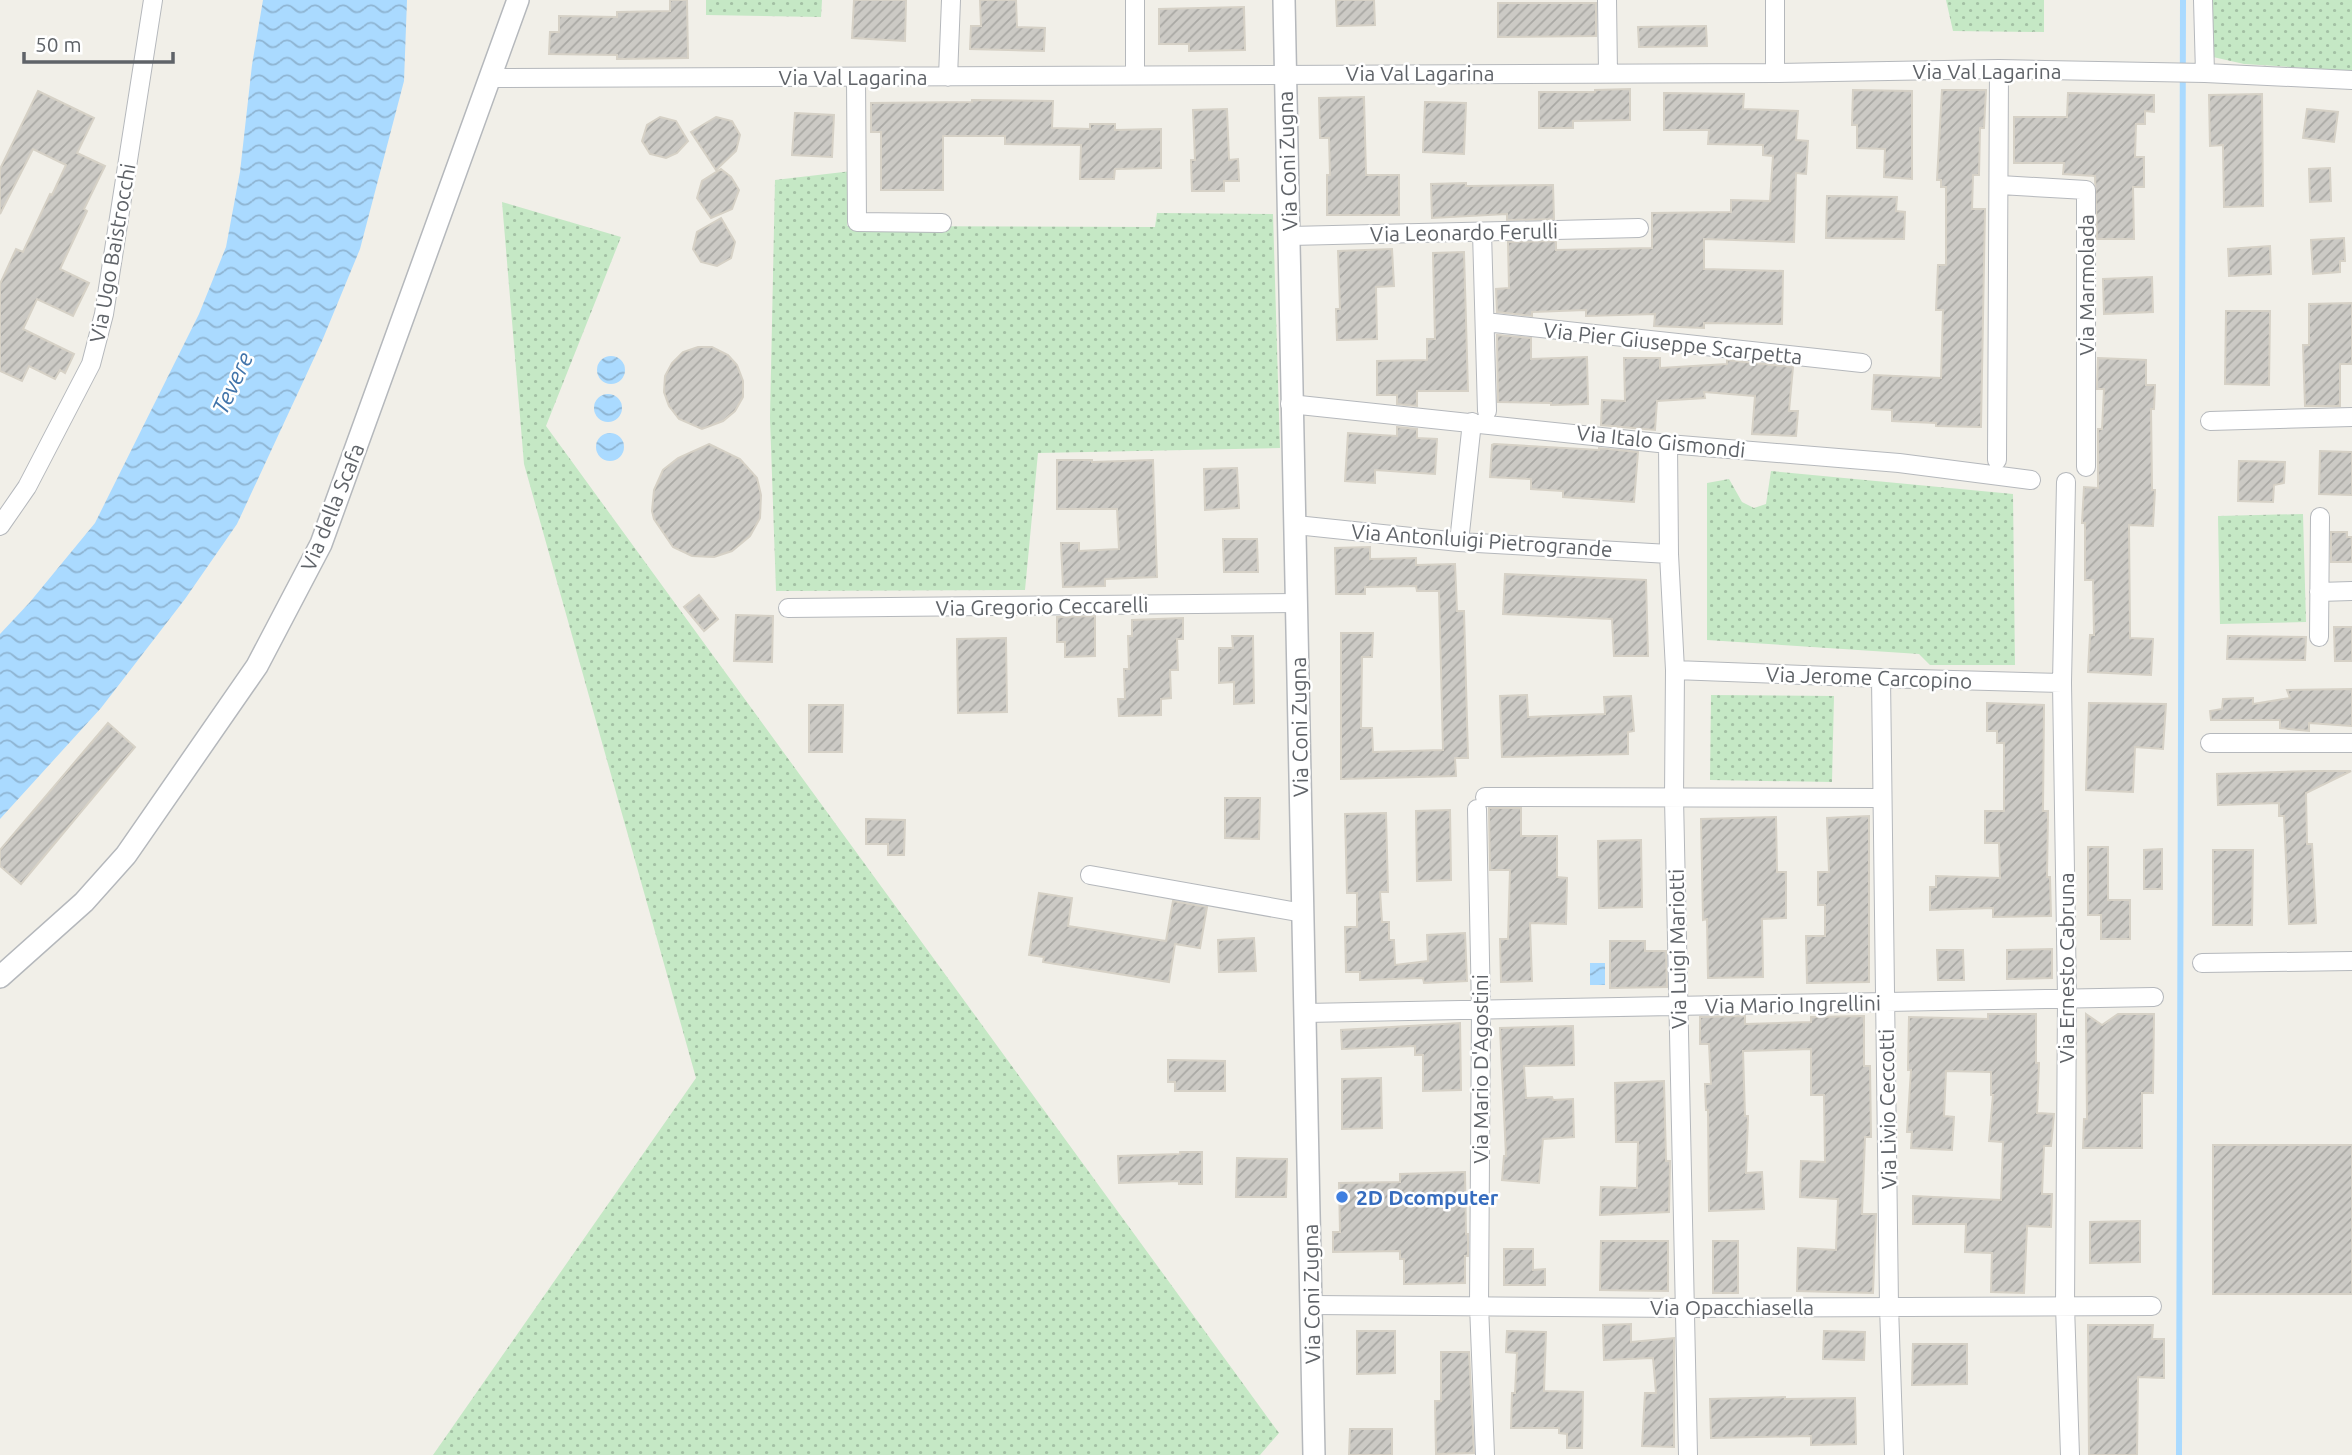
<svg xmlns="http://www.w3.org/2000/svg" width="2352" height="1455" viewBox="0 0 2352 1455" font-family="Ubuntu,sans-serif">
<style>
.grass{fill:url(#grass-dots)}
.water{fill:url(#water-waves)}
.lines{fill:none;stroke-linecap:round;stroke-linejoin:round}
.stream{stroke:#aadaff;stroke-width:6}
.building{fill:url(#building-hatch);stroke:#d6d1c6;stroke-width:2}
.minor-casing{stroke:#b5b8bc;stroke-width:20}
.tertiary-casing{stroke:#b5b8bc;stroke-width:24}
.minor{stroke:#fff;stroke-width:18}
.tertiary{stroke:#fff;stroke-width:21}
.shop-dot{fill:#3f7fe0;stroke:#fff;stroke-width:2.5}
.labels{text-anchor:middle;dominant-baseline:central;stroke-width:5;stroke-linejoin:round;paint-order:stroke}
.street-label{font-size:21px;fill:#5f6368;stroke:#fff}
.shop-label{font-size:21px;font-weight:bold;fill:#366cbe;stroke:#fff;text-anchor:start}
.water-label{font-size:23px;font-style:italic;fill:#4174aa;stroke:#fff}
</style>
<defs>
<pattern id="grass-dots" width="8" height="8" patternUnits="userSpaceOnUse" patternTransform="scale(1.75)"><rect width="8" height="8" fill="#c5e8c5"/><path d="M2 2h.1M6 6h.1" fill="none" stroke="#a3c0a4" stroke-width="1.8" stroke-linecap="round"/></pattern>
<pattern id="water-waves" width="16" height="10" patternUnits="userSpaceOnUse" patternTransform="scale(1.75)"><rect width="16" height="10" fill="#aadaff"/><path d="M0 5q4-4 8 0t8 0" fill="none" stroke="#8eb4d2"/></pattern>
<pattern id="building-hatch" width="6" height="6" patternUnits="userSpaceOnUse" patternTransform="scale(1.75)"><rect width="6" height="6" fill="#cccac5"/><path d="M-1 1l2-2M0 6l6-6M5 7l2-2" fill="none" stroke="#a9a8a4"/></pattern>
</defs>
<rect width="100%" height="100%" fill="#f1efe8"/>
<path class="grass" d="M706 0H822L821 17 706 15Z
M1946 0H2044V32L1953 31Z
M2212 0H2352V71L2244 64 2213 57Z
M852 171 847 226 1155 227 1157 213 1273 214 1280 448 1038 453 1025 590 776 591 770 418 775 180Z
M502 202 621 237 546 426 1279 1433 1260 1455H433L696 1078 524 464Z
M1771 471 2013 494 2015 665H1930L1919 654 1707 640V483L1729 479 1742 502 1754 508 1766 504Z
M2303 514 2306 622 2220 624 2218 516Z
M1711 695 1834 696 1832 782 1710 780Z"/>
<path class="water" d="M263 0H407L404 81 360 249 322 341 237 524 185 599 101 708 0 819V634L30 602 95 523 199 314 226 247 240 172 252 65Z
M597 370a14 14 0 1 1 28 0a14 14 0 1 1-28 0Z
M594 408a14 14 0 1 1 28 0a14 14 0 1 1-28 0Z
M596 447a14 14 0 1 1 28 0a14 14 0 1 1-28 0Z
M1590 963H1605V985H1590Z"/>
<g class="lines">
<path class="stream" d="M2179 1455 2183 0"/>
</g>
<path class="building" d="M670 0H687L688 58 617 59V55L549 54 550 32H559V16L617 17V12L670 11Z
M854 0H906L905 41 852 38Z
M980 0H1016L1017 27 1045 28 1044 51 970 49 971 26H981Z
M1336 0H1374L1375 25 1337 26Z
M1498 3H1596V36L1498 37Z
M1244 7 1245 50 1189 51V44H1159V9Z
M1706 26 1707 46 1639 47 1638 27Z
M1630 89V120L1573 121V128H1539V92H1595V90Z
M1853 90 1912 91V179L1884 177 1885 149 1857 148V125H1852Z
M1942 90H1986L1984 128H1980L1979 175H1973L1972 209H1985L1981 427 1936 426V423L1892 421V410L1872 409 1874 375 1941 378 1943 310H1936L1938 265H1946V187H1941V180H1937Z
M38 91 94 118 77 153 105 166 84 209 87 211 60 269 89 283 73 316 37 299 23 329 74 354 65 373 60 370 55 379 29 366 22 381 0 371V284L16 249 23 252 50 194 52 195 66 165 33 149 0 214V169Z
M1664 93 1744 94 1743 109 1798 111 1796 140 1808 141 1806 174 1796 173 1794 242 1704 239V269L1783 271 1782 324 1704 323V328L1654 326 1655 314 1586 316V310L1532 312V316L1497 312 1496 289 1509 288 1508 242 1554 241 1556 242V250L1652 248V213L1731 212V200L1770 201 1773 156 1763 155V145L1708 144 1709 130H1664Z
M2068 93 2154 95V112L2145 111V124H2136L2135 157H2144V187H2133L2134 239H2097L2095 176 2063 174 2064 163H2014V117H2067Z
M2262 94 2263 206 2224 207 2223 145 2210 146 2209 95Z
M1364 97 1366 175H1399V215H1327V175H1330L1329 138H1320L1319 98Z
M972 100 1053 101 1052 128 1090 129V124H1115V130L1161 129V168L1115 169 1114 179H1080L1081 145 1005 144V136H943V190H881V132H871V103L972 102Z
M1425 102 1466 103 1464 154 1423 152Z
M1227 109 1229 160 1238 159 1239 181H1224V191H1192L1191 160H1195L1193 110Z
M2307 109 2338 112 2334 142 2303 138Z
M795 113 834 115 832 157 792 155Z
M660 117 676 121 688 141 677 153 666 158 650 154 642 141 647 125Z
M716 117 732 121 740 135 736 151 716 170 691 132Z
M2330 168 2331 201 2310 202 2309 169Z
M721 169 731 177 739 190 732 209 711 218 697 198 702 181Z
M1466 183V186L1553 185 1554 219 1507 220V214L1432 218 1431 184Z
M1827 196 1897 197 1896 211 1905 212 1904 239 1826 238Z
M721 218 735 242 731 258 717 266 701 262 693 249 697 232Z
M2344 238 2345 261H2340V272L2313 274 2311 240Z
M2270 246 2271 274 2229 276 2228 249Z
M1392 249 1394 286 1376 287 1377 339 1337 340 1336 309H1340L1338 251Z
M1464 252 1468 391H1417V406L1397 404V395H1377V361L1427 360V339H1435L1433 253Z
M2152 277 2153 312 2104 314 2103 279Z
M2352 303V364H2340V406H2305L2303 345H2309V304Z
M2226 311H2270L2269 385 2225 384Z
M1497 335 1531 338V359L1587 357 1588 404 1551 405V403L1498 402Z
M698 347H712L728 355 737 365 743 381V397L735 411 723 421 702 429 679 419 669 406 664 392 665 376 672 363 683 352Z
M1624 358H1660V368L1727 364V360L1793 367 1789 411H1798L1796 436 1752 434 1755 396 1704 392 1705 398 1657 401 1655 430 1601 425 1602 400 1625 401Z
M2098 358 2146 360V385H2155L2154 409H2151L2152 490H2155L2153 526 2129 525 2130 638 2153 639 2151 675 2088 672 2090 635H2094L2093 580H2085V523H2082L2084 487 2098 488V429H2102L2104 389H2097Z
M1397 427 1417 429V438L1437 439 1435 474 1375 470V483L1345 481 1348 433 1397 436Z
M709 444 740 459 757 478 761 495 760 518 750 536 732 551 714 557 692 556 673 547 654 519 652 511 654 490 663 470 678 458Z
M1494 444 1599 450V448L1638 452 1634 502 1563 497V491L1531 489V479L1490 477 1492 445Z
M2320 451 2352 452V495L2319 494Z
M1057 460H1092V462L1153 460 1157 577 1105 579V586L1063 587 1061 543H1079V551L1119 549 1117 509H1057Z
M2239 461 2285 462 2284 483 2274 485 2273 502 2238 501Z
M1237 468 1239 508 1205 510 1204 469Z
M2331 532H2347V537H2352V562H2331Z
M1223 539H1257L1258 572H1224Z
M1370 547V559L1416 558V565L1455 564 1457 611H1464L1468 758H1455L1456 776 1341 779V633H1373L1372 657H1362L1361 728H1372L1373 752 1443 750 1439 591H1417L1416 586 1365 587V594H1336L1335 548Z
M1505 574 1646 580 1648 656H1614L1612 619 1503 614Z
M699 595 718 619 704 631 684 607Z
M736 615 773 616 772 662 734 661Z
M1095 616V656L1065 657V642H1057V617Z
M1183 618V639H1177L1178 670H1170L1171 698 1161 699V715L1119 716 1118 699H1125L1124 669H1129L1128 636H1132V620Z
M2334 627H2352V661H2335Z
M1232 636H1253L1254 703 1234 704V682L1219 683V648H1233Z
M2228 636 2306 637 2305 660 2227 659Z
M1006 638 1007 712 958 713 957 639Z
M2352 689V726L2309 723V731L2280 728V720H2211L2210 711 2222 709 2223 699 2253 698V704L2290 698 2287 690Z
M1527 695 1528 717 1605 714 1604 697 1631 696 1634 731 1628 732V754L1502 757 1500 696Z
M1987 703 2044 705 2043 811H2048L2047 877H2050L2051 916 1993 917V908L1930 910V887H1936V876L2000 878 1999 843H1985V811H2004V743H1997V731H1987Z
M2089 703 2166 704 2163 749 2135 747 2133 792 2086 790Z
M809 705H843L842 752H809Z
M108 723 135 747 21 884 0 866V850Z
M2313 771H2351L2306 793 2307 844H2312L2316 923 2289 924 2284 816H2279V803L2218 805 2217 774Z
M1225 798H1260L1259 839 1225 838Z
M1489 808H1521V836H1557V877L1567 878 1566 924 1530 923 1532 981 1501 982 1500 939H1508L1510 870H1490Z
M1450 810 1451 880 1417 881 1416 811Z
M1386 813 1388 892H1380L1382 922H1389V940H1394L1395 965 1428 961 1427 935 1465 933 1467 981 1424 983 1423 978 1360 980V972H1346L1345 927H1357V893H1347L1345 814Z
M1869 816V982L1807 983 1806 936H1825V905H1818V872H1829L1827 818Z
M1776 817 1777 872H1786V918L1762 919 1763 977 1708 978 1707 919 1703 920 1701 819Z
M866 819 905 820 904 855H888V844H866Z
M1641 840 1642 907 1599 908 1598 841Z
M2088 847H2108V900H2130V939H2101V915H2088Z
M2162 849V889H2144V850Z
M2213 850H2253L2252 925H2213Z
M1039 893 1072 898 1068 926 1166 941 1173 901 1207 907 1200 948 1175 944 1169 982 1043 962 1044 957 1029 955Z
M1254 938 1256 971 1219 972 1218 940Z
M1610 941H1645V951H1666L1667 987 1610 988Z
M2052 949V978L2007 979V950Z
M1937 950H1963L1964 980H1938Z
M1988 1014H2036V1063H2039L2037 1113 2054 1114 2051 1146H2044L2042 1194H2052L2051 1227 2027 1226 2024 1293 1991 1292 1992 1253 1965 1252 1966 1224H1913V1196L2001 1200 2003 1142 1989 1141 1993 1095H1991V1072L1946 1071 1944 1116 1954 1117 1952 1150 1911 1148 1912 1132H1907L1911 1070H1908L1909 1017 1988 1019Z
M2086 1014 2102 1025 2118 1014H2154L2153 1093H2142V1148H2083L2084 1119H2087Z
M1745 1016V1024L1811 1022V1017L1864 1016V1066H1870L1871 1137H1865L1862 1214H1876L1873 1293 1797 1291 1798 1248 1836 1250 1838 1199 1800 1197 1801 1161 1825 1162 1824 1095H1811V1049L1743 1051 1745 1116H1748L1746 1173 1762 1172 1764 1209 1709 1211 1708 1110H1706L1705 1084H1711L1709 1044H1700V1017Z
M1460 1023 1461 1090 1423 1091V1055H1415V1046L1342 1049 1341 1030Z
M1573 1026 1574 1065 1524 1066 1526 1098 1552 1097 1553 1100 1573 1099 1574 1137 1543 1139 1539 1183 1502 1180 1504 1156H1506L1500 1028Z
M1168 1060 1225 1061V1091H1175V1082H1168Z
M1381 1078 1382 1128 1342 1129V1079Z
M1664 1081 1666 1161H1670L1669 1212 1600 1215 1601 1187 1637 1188 1638 1142H1616L1615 1083Z
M2213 1145H2352V1294H2213Z
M1180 1152H1202V1184H1179V1181L1119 1183 1118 1156 1180 1154Z
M1237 1158 1287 1159 1286 1197H1236Z
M1465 1172 1466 1234H1468V1256H1465V1283L1404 1284V1259H1400V1251L1333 1252V1232H1340L1339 1183 1400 1182V1174Z
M2140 1221V1262L2090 1263V1222Z
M1601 1241H1668V1291L1600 1290Z
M1713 1241H1738V1293H1713Z
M1504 1249H1533V1270L1545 1269V1285H1504Z
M1631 1324V1342L1674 1338V1447L1642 1446 1645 1393H1656L1653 1358 1604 1360 1603 1325Z
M2088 1325H2153L2152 1339H2164V1378L2138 1377 2137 1455H2089Z
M1357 1331H1395V1373L1357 1374Z
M1507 1331 1546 1332 1544 1391 1583 1392 1582 1448H1567V1434L1559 1433V1428H1511L1512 1393H1515L1517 1353 1506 1352Z
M1824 1331 1865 1332 1864 1360 1823 1359Z
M1913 1344H1967V1384L1912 1385Z
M1441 1352H1469L1474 1453 1436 1454 1435 1401H1441Z
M1785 1397V1399L1855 1398 1856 1444 1811 1445V1436L1711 1438 1710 1399Z
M1350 1429H1392V1455H1349Z"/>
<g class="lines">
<defs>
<path id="minor" d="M1135 0V75
M1607 0 1608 73
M2203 0 2205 73
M1775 73V0
M856 77 857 222 942 223
M948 77 951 0
M489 78 1775 73 1999 69 2205 73 2352 80
M2000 185 2086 190V467
M1482 232 1487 411
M1290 236 1639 228
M1485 322 1862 363
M1290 404 1668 444 1899 463 2031 480
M2210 421 2352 417
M1668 444 1669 554 1675 670 1674 798 1688 1455
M1997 460 1999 69
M2066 482 2062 683 2067 998 2065 1306 2070 1455
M1296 525 1459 542 1669 554
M0 526 27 487 91 364 104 314 153 0
M1459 542 1472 422
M2319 592 2352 591
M788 608 1297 603
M2319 637 2320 517
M1675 670 1881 678 2062 683
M1881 678 1889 1306 1894 1455
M2210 743H2352
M1485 797 1882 798
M1477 809 1481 1010 1479 1305 1485 1455
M1090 875 1303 913
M2202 963 2352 961
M1305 1013 2154 997
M1312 1305 1684 1308 2152 1306"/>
<path id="tertiary" d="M1284 0 1314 1455
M0 977 84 902 126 855 257 666 321 544 518 0"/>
</defs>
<use href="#minor" class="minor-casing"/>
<use href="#tertiary" class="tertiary-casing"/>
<use href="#minor" class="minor"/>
<use href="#tertiary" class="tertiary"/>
</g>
<circle class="shop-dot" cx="1342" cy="1197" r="7"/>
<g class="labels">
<g class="street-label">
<text x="1987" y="71">Via Val Lagarina</text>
<text x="1420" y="73">Via Val Lagarina</text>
<text x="853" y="77">Via Val Lagarina</text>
<text transform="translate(1287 161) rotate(-92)">Via Coni Zugna</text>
<text transform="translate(1464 232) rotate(-1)">Via Leonardo Ferulli</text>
<text transform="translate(112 253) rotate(-80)">Via Ugo Baistrocchi</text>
<text transform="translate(2086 285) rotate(-90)">Via Marmolada</text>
<text transform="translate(1673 343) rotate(6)">Via Pier Giuseppe Scarpetta</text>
<text transform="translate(1661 441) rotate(6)">Via Italo Gismondi</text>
<text transform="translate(332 507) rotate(-68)">Via della Scafa</text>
<text transform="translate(1482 540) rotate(4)">Via Antonluigi Pietrogrande</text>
<text transform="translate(1042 606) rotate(-1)">Via Gregorio Ceccarelli</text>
<text transform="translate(1869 677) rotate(2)">Via Jerome Carcopino</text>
<text transform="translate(1299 727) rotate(-91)">Via Coni Zugna</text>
<text transform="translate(1677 949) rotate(-91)">Via Luigi Mariotti</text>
<text transform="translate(2066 968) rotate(-90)">Via Ernesto Cabruna</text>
<text transform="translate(1793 1004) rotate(-1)">Via Mario Ingrellini</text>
<text transform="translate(1480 1069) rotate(-90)">Via Mario D'Agostini</text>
<text transform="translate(1887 1109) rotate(-91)">Via Livio Ceccotti</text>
<text transform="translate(1311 1294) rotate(-91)">Via Coni Zugna</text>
<text x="1732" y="1307">Via Opacchiasella</text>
</g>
<g class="shop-label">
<text x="1356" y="1197">2D Dcomputer</text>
</g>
<g class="water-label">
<text transform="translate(232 383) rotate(-65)">Tevere</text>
</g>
</g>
<path d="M24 52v10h149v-10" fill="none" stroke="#5f6368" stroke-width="3.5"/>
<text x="35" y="52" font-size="21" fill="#5f6368" stroke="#ffffff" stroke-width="5" paint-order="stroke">50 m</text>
</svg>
